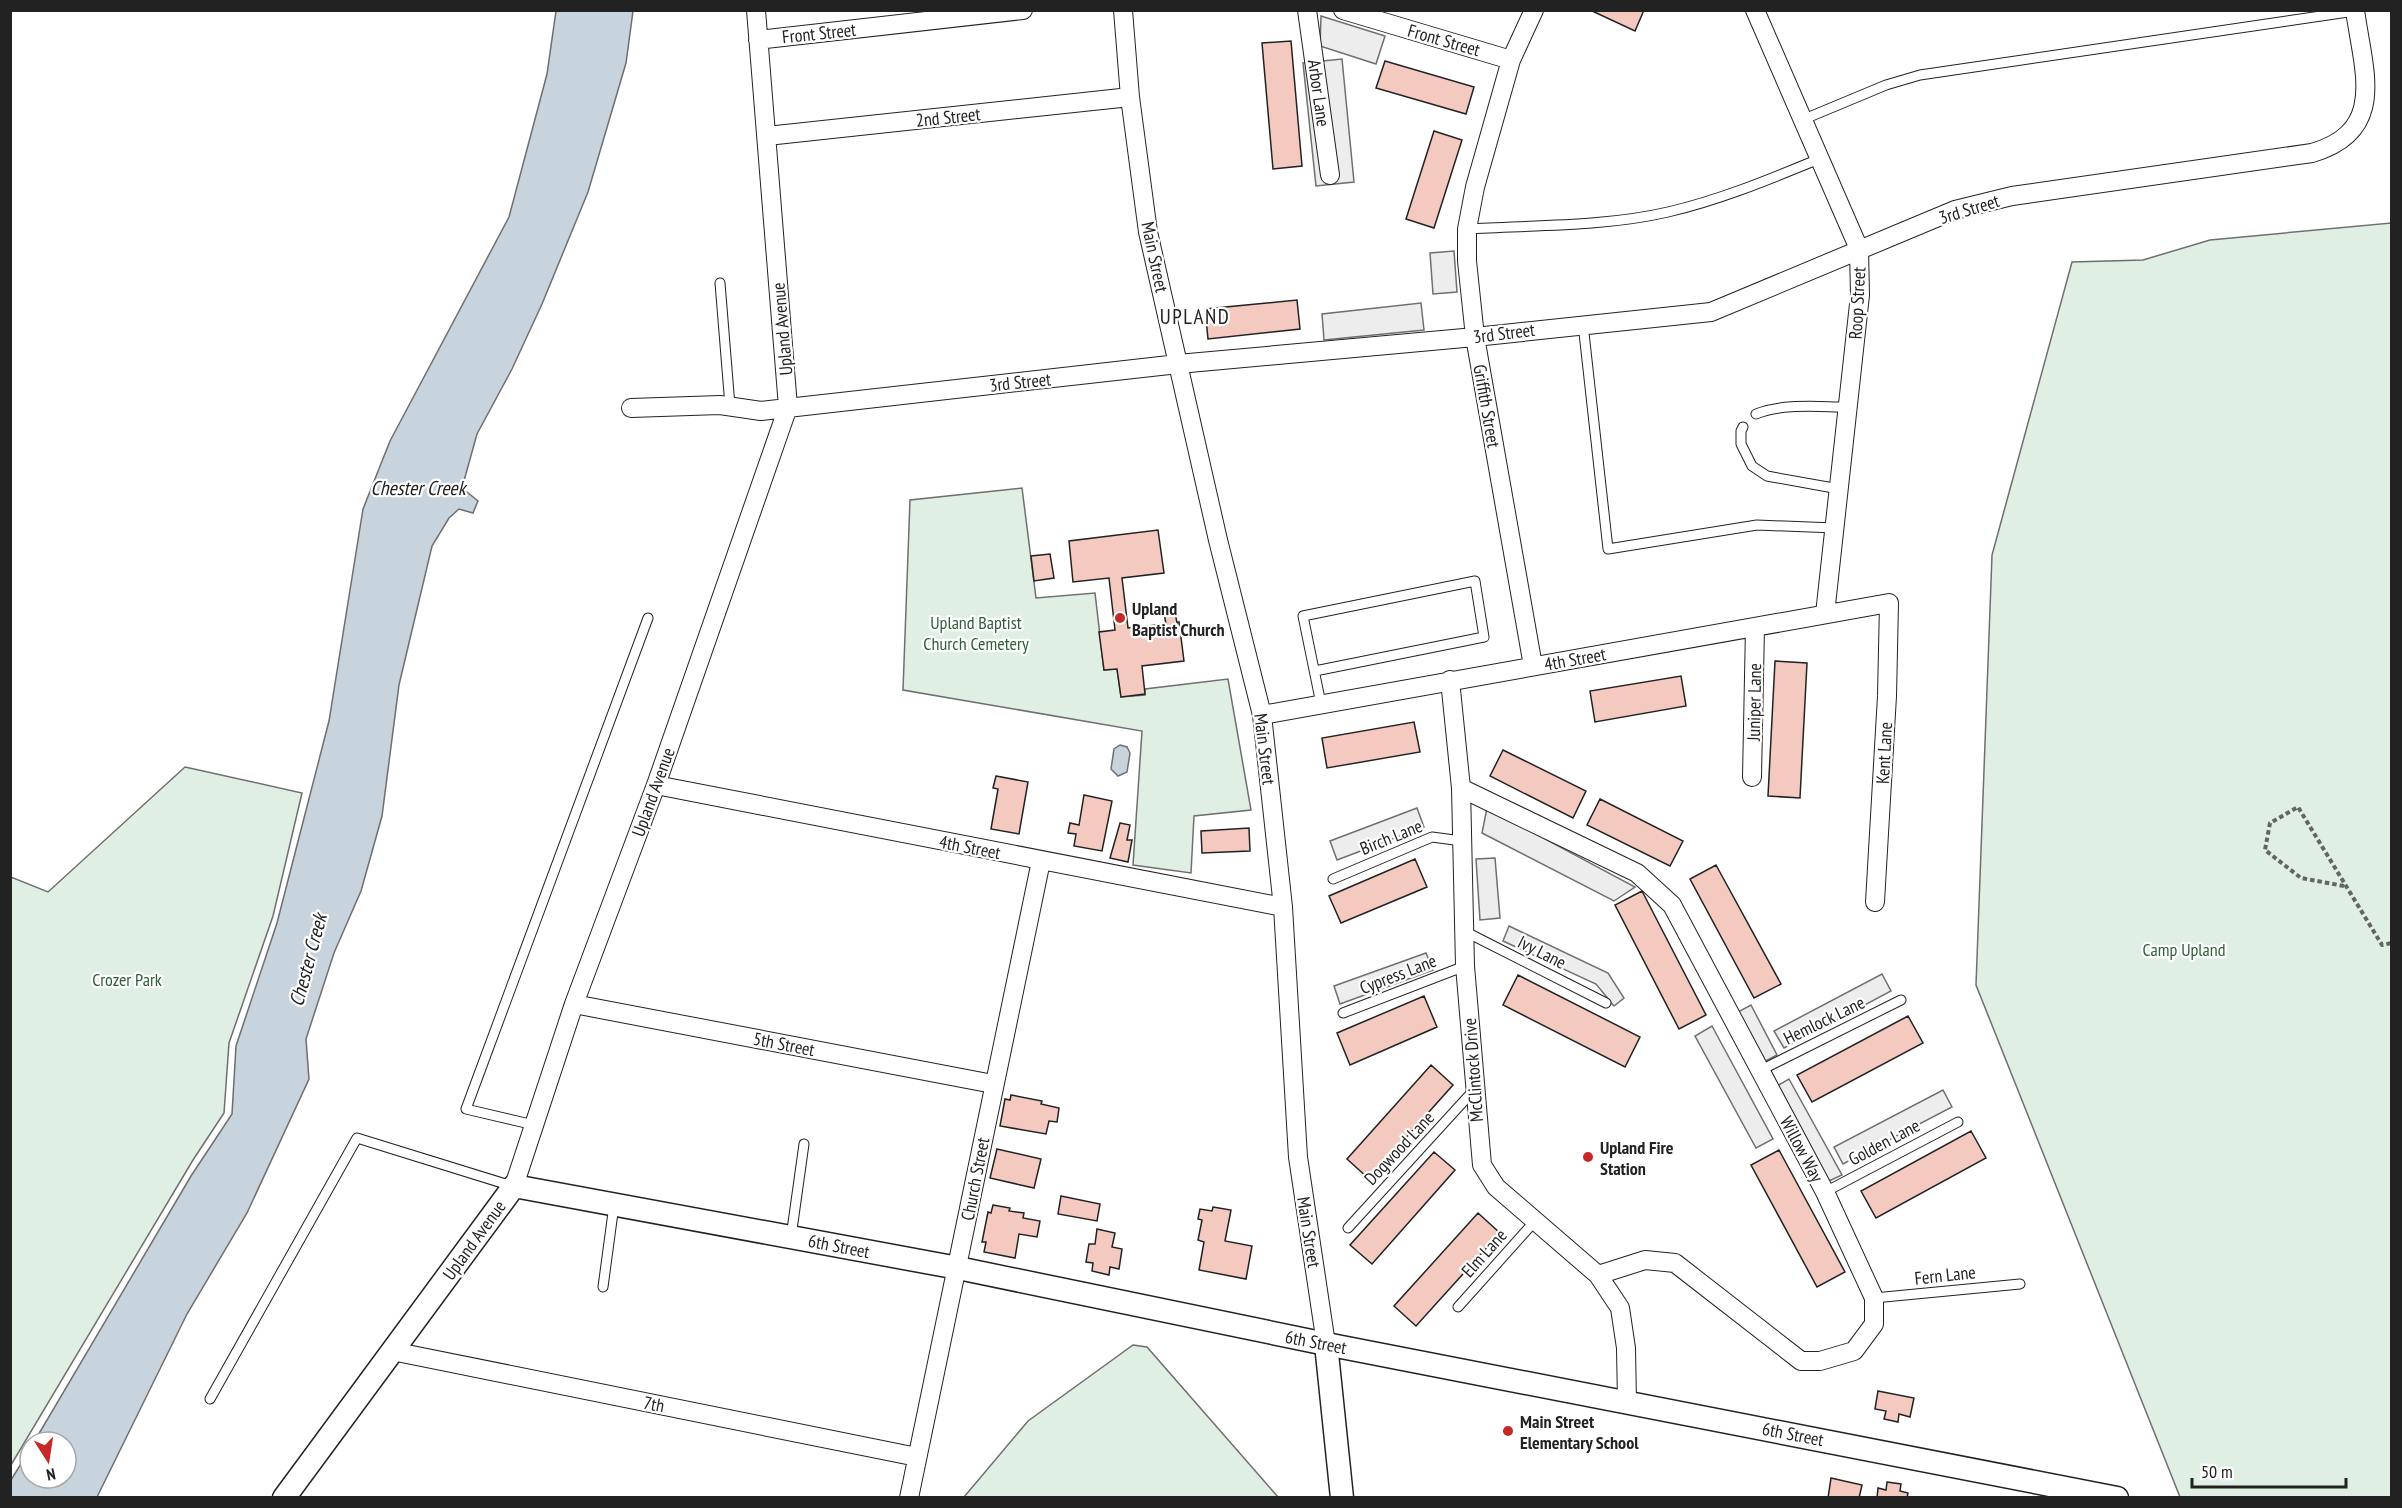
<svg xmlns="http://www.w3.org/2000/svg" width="2402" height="1508" viewBox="0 0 2402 1508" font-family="'PT Sans Narrow',sans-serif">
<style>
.green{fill:#e0efe3;stroke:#6f6f6f;stroke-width:1.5}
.parking{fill:#ededed;stroke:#6f6f6f;stroke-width:1.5}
.water{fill:#c7d3dd;stroke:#6f6f6f;stroke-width:1.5}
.building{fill:#f3c9c0;stroke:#222;stroke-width:1.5}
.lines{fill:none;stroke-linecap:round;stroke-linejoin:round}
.service-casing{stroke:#222;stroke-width:11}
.minor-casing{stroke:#222;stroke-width:20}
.tertiary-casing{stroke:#222;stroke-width:25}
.path{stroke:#646464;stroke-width:4;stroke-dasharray:4.5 3;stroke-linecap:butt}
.service{stroke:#fff;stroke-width:9}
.minor{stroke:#fff;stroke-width:18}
.tertiary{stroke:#fff;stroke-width:22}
.poi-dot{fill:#c62828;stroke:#fff;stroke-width:2}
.labels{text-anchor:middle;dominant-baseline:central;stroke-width:4.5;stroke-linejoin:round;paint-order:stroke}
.street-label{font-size:18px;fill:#222;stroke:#fff}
.poi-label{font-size:18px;font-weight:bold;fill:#222;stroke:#fff;text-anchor:start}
.park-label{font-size:18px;fill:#2f5e38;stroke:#fff}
.water-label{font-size:20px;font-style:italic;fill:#222;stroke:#fff}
.quarter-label{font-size:21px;letter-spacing:1.5px;fill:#222;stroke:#fff}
</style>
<rect width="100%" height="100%" fill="#fff"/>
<path class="green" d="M2391 223V1497H2180L1976 985 1992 555 2072 262 2143 260 2210 240Z
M1022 488 1036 598 1095 593 1104 670 1117 669 1121 697 1145 695V689L1228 679 1251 810 1194 816 1191 873 1133 865 1142 731 903 690 910 500Z
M185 767 302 793 273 916 229 1043 224 1113 193 1160 11 1465V877L48 892Z
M1133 1345 1147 1347 1278 1497H964L1028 1421Z"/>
<path class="parking" d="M1321 16 1385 36 1376 64 1320 46Z
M1342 59 1354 182 1316 186 1303 63Z
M1454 251 1457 292 1433 294 1430 253Z
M1421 303 1424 330 1324 340 1322 314Z
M1417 808 1424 827 1337 860 1330 841Z
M1487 808 1635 887 1614 901 1482 833Z
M1495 858 1500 918 1480 920 1476 859Z
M1509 926 1608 973 1624 998 1614 1006 1596 984 1503 941Z
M1426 953 1433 970 1340 1004 1334 986Z
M1882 974 1891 991 1784 1048 1774 1031Z
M1751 1005 1777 1055 1762 1063 1736 1013Z
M1712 1026 1773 1139 1756 1148 1695 1036Z
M1789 1079 1842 1175 1829 1181 1777 1086Z
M1943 1090 1952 1107 1843 1164 1834 1147Z"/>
<path class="water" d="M556 11H633L626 63 588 192 542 304 512 369 477 434 462 488 478 501 473 513 459 509 449 518 432 546 399 685 382 816 361 891 334 953 306 1039 309 1079 247 1213 187 1314 97 1497H11V1480L30 1449V1478H66V1442H34L191 1176 232 1114 236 1046 277 923 329 721 363 509 390 441 509 217 547 74Z
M1120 745 1127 747 1130 753 1127 772 1118 776 1111 769 1114 749Z"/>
<path class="building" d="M1590 10H1644L1635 31Z
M1291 41 1302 166 1273 169 1262 43Z
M1385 61 1474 87 1466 114 1376 88Z
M1434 131 1462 140 1434 228 1406 219Z
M1297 300 1300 329 1208 339 1205 309Z
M1158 530 1164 573 1122 578 1128 628 1166 624 1164 613 1175 612 1177 623 1179 622 1184 661 1142 666 1145 694 1121 697 1117 669 1104 670 1099 632 1115 630 1109 578 1073 582 1069 541Z
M1050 554 1054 578 1034 581 1031 556Z
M1775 661 1807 663 1800 798 1768 796Z
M1681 676 1686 706 1595 722 1590 691Z
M1414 722 1420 752 1327 768 1322 738Z
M1503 750 1586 791 1573 818 1490 776Z
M996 776 1028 782 1019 834 991 829 998 789 993 788Z
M1084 795 1112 801 1102 851 1074 846 1076 834 1068 833 1070 823 1079 825Z
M1600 799 1683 841 1670 866 1587 825Z
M1120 823 1130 825 1127 840H1132L1128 862 1110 858Z
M1249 828 1250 851 1202 853 1201 831Z
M1415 859 1427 887 1341 923 1329 896Z
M1716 865 1781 984 1754 998 1690 879Z
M1642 891 1706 1015 1679 1029 1615 905Z
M1518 975 1640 1037 1625 1067 1503 1005Z
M1424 996 1437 1027 1350 1065 1337 1033Z
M1908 1016 1923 1043 1812 1102 1797 1075Z
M1431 1065 1453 1085 1369 1179 1347 1159Z
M1011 1095 1042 1101 1041 1104 1059 1108 1057 1122 1049 1121 1046 1134 1000 1126 1005 1099 1010 1100Z
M1971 1131 1986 1158 1876 1218 1861 1191Z
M997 1149 1041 1159 1034 1188 990 1178Z
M1779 1150 1845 1272 1817 1287 1751 1165Z
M1434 1152 1455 1170 1372 1264 1350 1245Z
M1061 1196 1100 1204 1097 1221 1058 1214Z
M993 1205 1010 1208 1009 1211 1024 1213 1023 1218 1040 1221 1037 1237 1019 1234 1015 1258 984 1252 986 1242H982L988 1212 991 1213Z
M1213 1207 1231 1210 1225 1241 1252 1246 1246 1279 1199 1270 1204 1242 1198 1240 1202 1220 1198 1219 1200 1209 1212 1211Z
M1478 1213 1500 1233 1416 1326 1394 1306Z
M1097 1229 1115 1233 1112 1247 1122 1249 1119 1269 1110 1267 1109 1275 1092 1271 1093 1263 1086 1262 1089 1244H1095Z
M1878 1391 1914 1398 1910 1417 1899 1414 1898 1422 1884 1419 1886 1411 1875 1409Z
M1831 1478 1862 1485 1859 1498H1828Z
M1887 1482 1901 1484 1900 1491 1908 1493 1907 1498H1877L1878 1488 1886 1490Z"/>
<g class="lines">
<defs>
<path id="service" d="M1802 120 1886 85 1920 75 2355 11
M1467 229C1533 225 1603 227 1668 212 1720 200 1770 179 1819 159
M720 283 730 406
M1583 324 1608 549 1757 525 1835 528
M1756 414C1783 403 1819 407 1848 407
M1743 427 1741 431V444L1752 466 1767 476 1839 489
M1315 671 1484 637 1475 581 1303 616 1321 704
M1333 879 1432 837 1462 841
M1464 931 1606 1003
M1343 1013 1465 966
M1761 1070 1901 1000
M534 1125 466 1109 648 618
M1825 1192 1958 1122
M1348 1228 1474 1090
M791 1237 804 1144
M603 1287 614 1205
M1874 1298 2020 1284
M1458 1307 1535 1221
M210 1399 357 1138 512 1186"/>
<path id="minor" d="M1123 10 1130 97 1148 232 1218 540 1262 715 1283 907 1298 1157 1326 1344
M1307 10 1330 175
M1343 10 1511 60
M1755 10 1859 249 1860 295 1825 614
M758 40 1023 10
M767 136 1130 97
M631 408 720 405 761 411 1178 364 1475 337 1711 312 1955 210 2012 196 2312 153C2388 131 2363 70 2355 10
M1533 666 1475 337 1467 261V229L1475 187 1511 60 1534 10
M1450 680 1461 788 1465 966 1482 1165 1496 1187 1598 1275 1620 1308 1626 1348 1627 1402
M1262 715 1889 603 1887 696 1875 902
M1752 777 1755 627
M656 785 1283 907
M1461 788 1637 873 1672 905 1825 1192 1874 1298V1324L1854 1351 1820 1361H1801L1675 1263 1645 1260 1598 1275
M574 1004 993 1084
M514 1186 574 1004 656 785 788 407 756 10
M392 1351 917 1457
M909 1498 1041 861"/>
<path id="tertiary" d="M1326 1344 1342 1498
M284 1498 514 1186 958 1268 1326 1344 2117 1498"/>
</defs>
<use href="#service" class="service-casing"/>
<use href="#minor" class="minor-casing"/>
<use href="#tertiary" class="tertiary-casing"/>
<path class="path" d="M2344 886 2301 878 2265 850 2270 823 2298 807 2382 945 2392 943"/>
<use href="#service" class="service"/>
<use href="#minor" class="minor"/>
<use href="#tertiary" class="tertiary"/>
</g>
<g class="poi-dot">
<circle cx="1120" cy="618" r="6"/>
<circle cx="1588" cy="1157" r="6"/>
<circle cx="1508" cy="1431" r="6"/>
</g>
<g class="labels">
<g class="street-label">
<text transform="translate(819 33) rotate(-6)">Front Street</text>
<text transform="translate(1444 40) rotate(16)">Front Street</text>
<text transform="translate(1319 93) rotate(82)">Arbor Lane</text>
<text transform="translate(948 117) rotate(-6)">2nd Street</text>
<text transform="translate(1969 209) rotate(-17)">3rd Street</text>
<text transform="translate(1155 257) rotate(78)">Main Street</text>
<text transform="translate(1857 303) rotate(-87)">Roop Street</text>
<text transform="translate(782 329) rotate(-95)">Upland Avenue</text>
<text transform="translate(1504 333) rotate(-7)">3rd Street</text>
<text transform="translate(1020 382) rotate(-6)">3rd Street</text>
<text transform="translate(1487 406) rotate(80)">Griffith Street</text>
<text transform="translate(1575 659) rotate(-10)">4th Street</text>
<text transform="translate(1754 702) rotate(-89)">Juniper Lane</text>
<text transform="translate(1265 749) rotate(83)">Main Street</text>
<text transform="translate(1884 753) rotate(-87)">Kent Lane</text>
<text transform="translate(653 792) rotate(-70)">Upland Avenue</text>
<text transform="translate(1391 837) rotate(-22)">Birch Lane</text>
<text transform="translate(970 847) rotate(11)">4th Street</text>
<text transform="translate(1542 952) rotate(27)">Ivy Lane</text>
<text transform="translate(1398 974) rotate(-21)">Cypress Lane</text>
<text transform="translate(1824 1020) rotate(-26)">Hemlock Lane</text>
<text transform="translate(784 1044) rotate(11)">5th Street</text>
<text transform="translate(1473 1070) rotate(-94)">McClintock Drive</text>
<text transform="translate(1884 1142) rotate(-28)">Golden Lane</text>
<text transform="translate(1399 1148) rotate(-47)">Dogwood Lane</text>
<text transform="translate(1802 1149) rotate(62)">Willow Way</text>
<text transform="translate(975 1179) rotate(-79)">Church Street</text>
<text transform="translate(1309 1232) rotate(81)">Main Street</text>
<text transform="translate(474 1240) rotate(-54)">Upland Avenue</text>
<text transform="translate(839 1246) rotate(11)">6th Street</text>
<text transform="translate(1484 1253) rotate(-48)">Elm Lane</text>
<text transform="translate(1945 1275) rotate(-6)">Fern Lane</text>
<text transform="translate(1316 1342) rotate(11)">6th Street</text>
<text transform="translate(654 1404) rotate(11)">7th</text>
<text transform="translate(1793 1434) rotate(11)">6th Street</text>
</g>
<g class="poi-label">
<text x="1132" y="608">Upland<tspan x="1132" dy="21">Baptist Church</tspan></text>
<text x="1600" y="1147">Upland Fire<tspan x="1600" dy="21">Station</tspan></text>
<text x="1520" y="1421">Main Street<tspan x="1520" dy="21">Elementary School</tspan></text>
</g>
<g class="park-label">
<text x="976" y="622">Upland Baptist<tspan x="976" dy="21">Church Cemetery</tspan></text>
<text x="2184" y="949">Camp Upland</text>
<text x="127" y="979">Crozer Park</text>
</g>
<g class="water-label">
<text x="418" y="488">Chester Creek</text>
<text transform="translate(308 960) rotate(-75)">Chester Creek</text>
</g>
<g class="quarter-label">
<text x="1195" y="316">UPLAND</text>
</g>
</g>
<rect width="2402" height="1508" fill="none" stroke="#222222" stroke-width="24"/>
<g transform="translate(48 1460) rotate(168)"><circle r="28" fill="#ffffff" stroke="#a7a7a7" stroke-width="1.5"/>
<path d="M0-4.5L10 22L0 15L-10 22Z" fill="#c62828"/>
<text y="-9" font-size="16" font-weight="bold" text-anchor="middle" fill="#222222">N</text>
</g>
<path d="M2192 1478v9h154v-9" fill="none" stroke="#222222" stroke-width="3"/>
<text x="2201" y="1478" font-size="18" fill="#222222" stroke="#ffffff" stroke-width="4.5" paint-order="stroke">50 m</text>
</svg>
